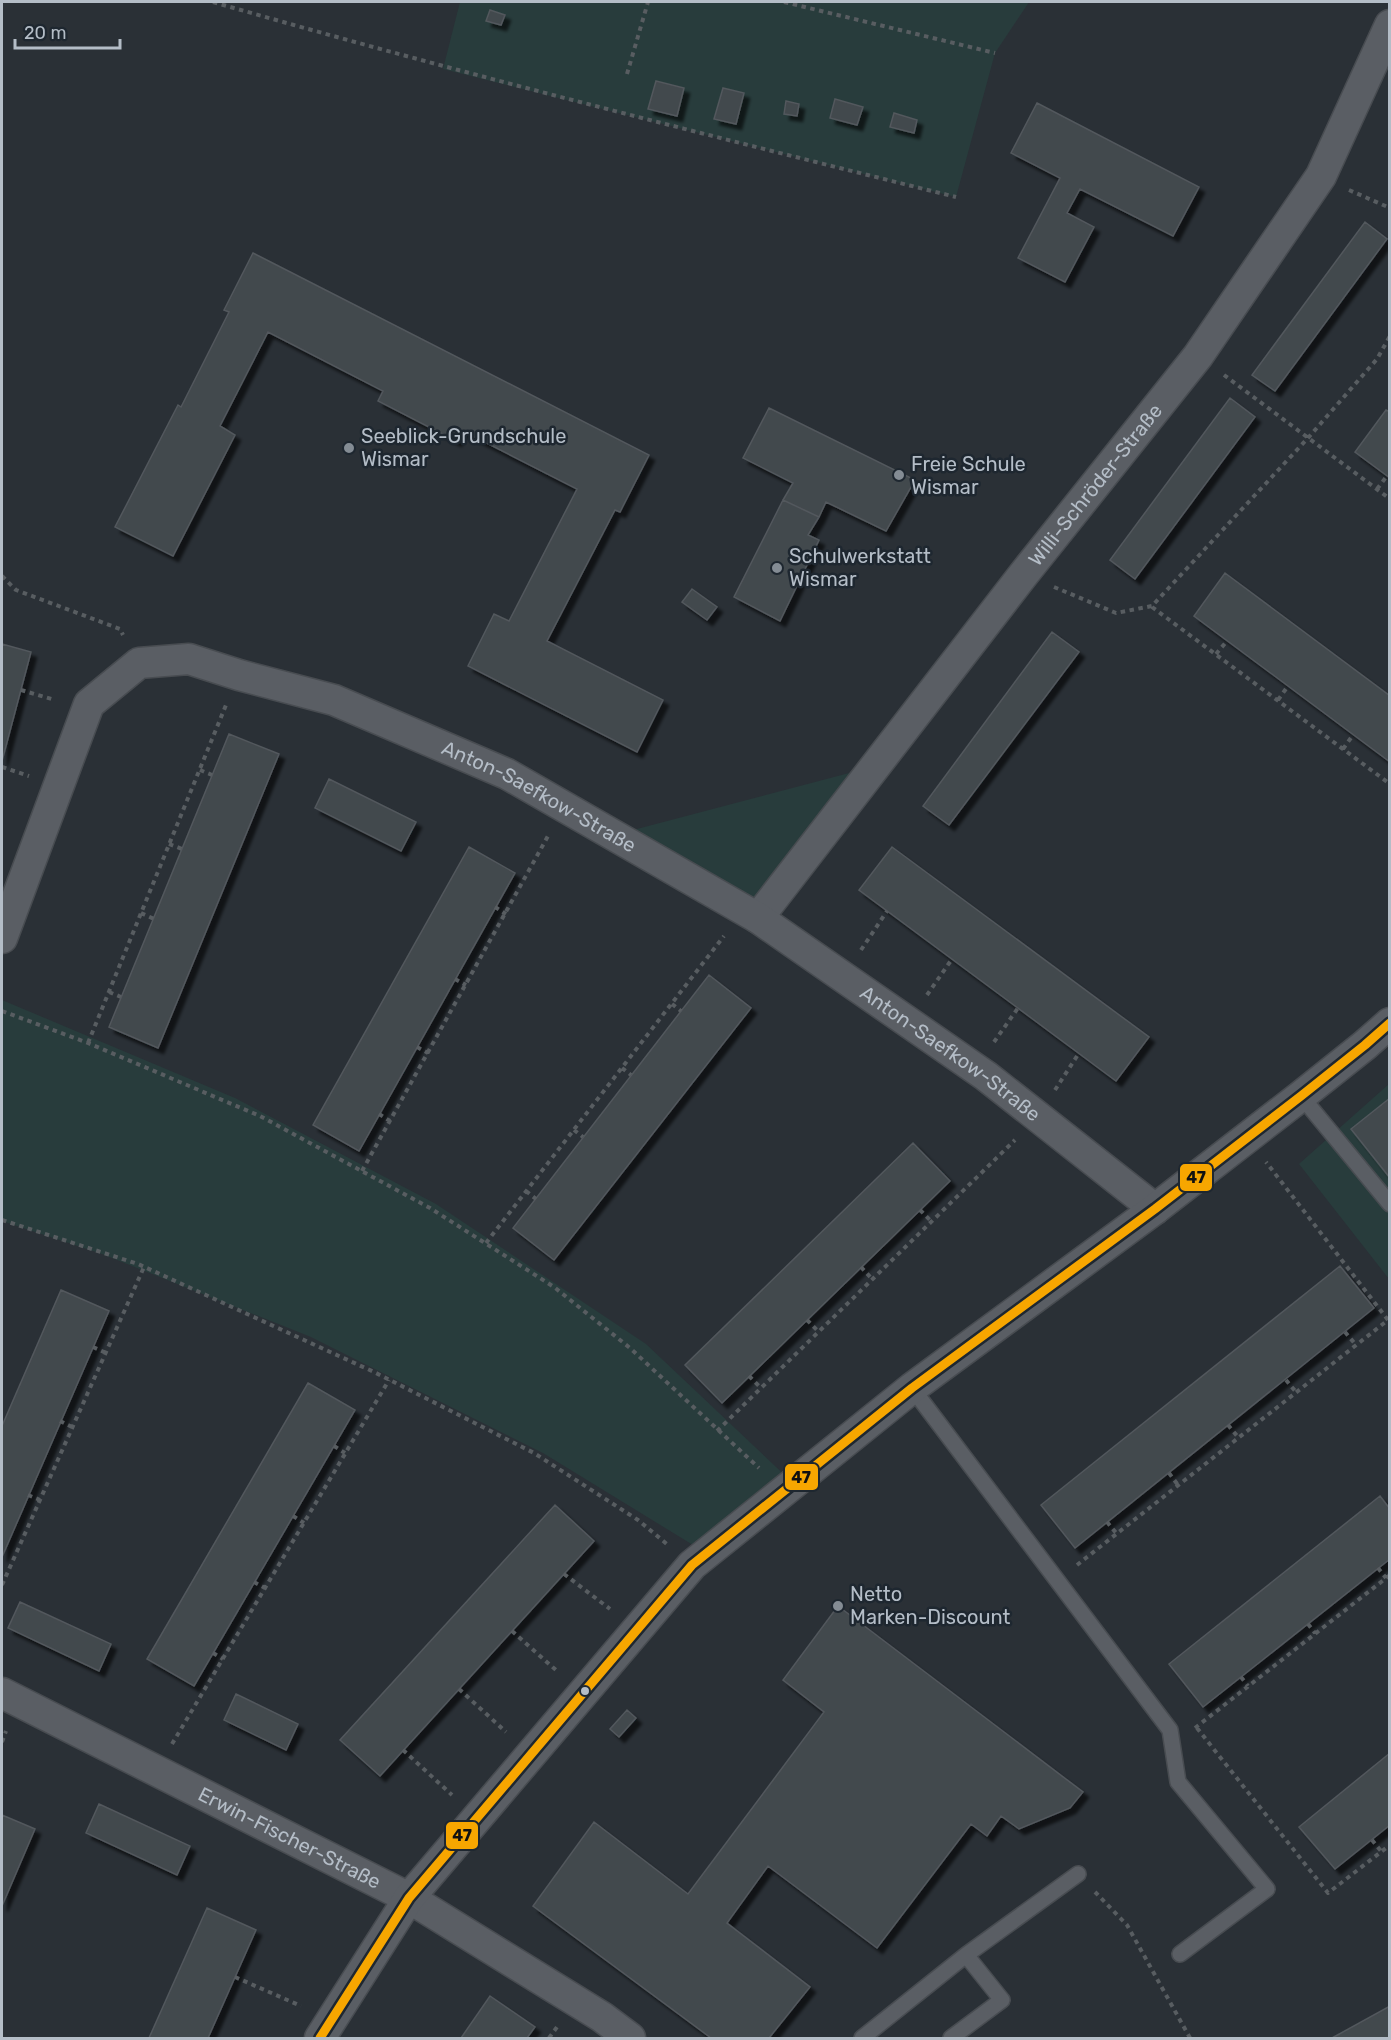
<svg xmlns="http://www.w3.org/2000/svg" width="1391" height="2040" viewBox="0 0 1391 2040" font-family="Rubik,sans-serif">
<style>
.green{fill:#283c3c}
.building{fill:#43484d;stroke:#52585d;stroke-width:1.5;filter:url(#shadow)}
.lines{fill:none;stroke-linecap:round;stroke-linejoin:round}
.service-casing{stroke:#484c51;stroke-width:18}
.minor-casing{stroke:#484c51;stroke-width:33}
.path{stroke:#585d61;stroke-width:4;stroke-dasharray:4.5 4.5;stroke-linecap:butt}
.service{stroke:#5a5e64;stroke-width:15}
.minor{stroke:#5a5e64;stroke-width:30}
.bus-1-casing{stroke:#1e2730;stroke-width:14}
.bus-1{stroke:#f7a600;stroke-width:9}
.poi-dot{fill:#848c94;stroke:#1e2730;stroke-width:2}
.bus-dot{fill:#b4bdc7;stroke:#1e2730;stroke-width:2}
.labels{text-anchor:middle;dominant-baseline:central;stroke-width:5;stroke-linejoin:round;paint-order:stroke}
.poi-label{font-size:20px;fill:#b4bdc7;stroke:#1e2730;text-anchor:start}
.street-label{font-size:20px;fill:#b4bdc7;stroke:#1e2730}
.line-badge{stroke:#1e2730;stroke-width:2}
.pale-badge-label{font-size:16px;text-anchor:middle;font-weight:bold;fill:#111}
</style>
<defs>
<filter id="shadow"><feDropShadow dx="5.5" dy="5.5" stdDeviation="1.5" flood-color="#0009"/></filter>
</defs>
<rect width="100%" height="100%" fill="#2a3036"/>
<path class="green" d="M460 2H1029L995 53 956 197 443 69Z
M872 767 758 918 618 834Z
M2 1000 235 1098 436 1204 646 1344 793 1483 706 1553 543 1453 311 1337 102 1254 2 1221Z
M1389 1084V1279L1299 1164Z"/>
<path class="building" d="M490 10 505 15 501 25 486 21Z
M656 81 684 88 677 116 648 109Z
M723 88 744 93 736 124 714 119Z
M835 99 863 107 857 125 830 118Z
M786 101 799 104 797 116 784 114Z
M1037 103 1199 187 1173 236 1080 189 1067 213 1094 227 1065 282 1018 258 1060 178 1011 153Z
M894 113 917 120 914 133 890 127Z
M1365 222 1387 239 1275 391 1252 375Z
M253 253 649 455 620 512 615 510 547 641 663 700 637 752 468 666 494 614 509 621 577 489 461 430 456 441 378 401 383 391 268 332 220 426 235 435 173 556 115 527 178 405 181 407 229 312 224 310Z
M1230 398 1255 417 1135 579 1110 560Z
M769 408 915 480 886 531 826 502 819 517 783 500 793 483 743 458Z
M1386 410 1390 412V478L1355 452Z
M783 500 819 517 808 535 819 540 780 621 734 597Z
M1225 573 1390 696V762L1194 616Z
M692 589 717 607 707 620 682 602Z
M1052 632 1079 652 949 825 923 806Z
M2 644 31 652 2 761Z
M229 734 279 754 158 1048 109 1027Z
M329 779 416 822 401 851 315 808Z
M469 847 515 873 359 1151 313 1125Z
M892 847 1149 1037 1116 1081 859 890Z
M709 975 751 1008 554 1260 513 1228Z
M1390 1098V1178L1351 1129Z
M913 1143 950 1181 722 1403 685 1365Z
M1340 1266 1374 1308 1075 1548 1041 1505Z
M61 1290 109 1311 2 1557V1426Z
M308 1383 355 1410 194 1686 147 1659Z
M1380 1496 1390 1509V1559L1203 1707 1169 1664Z
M555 1505 594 1541 380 1776 340 1740Z
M20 1602 111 1644 99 1671 8 1628Z
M838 1606 1083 1792 1070 1808 1019 1829 1001 1816 987 1836 971 1824 877 1948 768 1866 727 1923 810 1987 769 2038H711L533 1906 594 1822 688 1894 824 1712 783 1680Z
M236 1694 298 1724 286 1750 224 1720Z
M627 1710 636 1718 619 1737 610 1729Z
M1390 1753V1825L1335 1869 1299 1827Z
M99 1804 190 1846 177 1875 86 1833Z
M2 1815 35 1829 2 1906Z
M207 1908 256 1930 208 2038H149Z
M490 1996 535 2027 527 2038H461Z
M1390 2006V2038H1332Z"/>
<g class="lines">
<defs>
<path id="service" d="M1301 1096 1390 1204
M912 1388 1170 1730 1178 1782 1267 1889 1180 1954
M862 2038 966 1955 1078 1874
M951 2038 1002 2000 966 1955"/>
<g id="minor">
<path id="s1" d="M758 918 1023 575 1198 356 1321 176 1390 25"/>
<path id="s2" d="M2 938 89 704 139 663 189 659 239 675 334 700 507 774 758 918 986 1076 1155 1209"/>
<path id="s3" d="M2 1693 409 1898 602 2017 630 2038"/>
<path d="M320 2038 409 1898 692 1565 912 1388 1155 1209 1301 1096 1365 1045 1390 1023"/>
</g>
</defs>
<use href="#service" class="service-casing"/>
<use href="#minor" class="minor-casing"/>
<path class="path" d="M213 2C459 73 707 135 956 197
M784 2 995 53
M627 74 648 2
M1349 190 1390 208
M1224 375 1390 499
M1377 489 1387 476
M2 576 16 590 120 629 123 635
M1054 587 1116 613 1152 606 1308 438 1377 359 1390 336
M1152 607 1390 784
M1216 654 1227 641
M21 690 55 700
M1278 700 1288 686
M1343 749 1353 735
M2 767 29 776
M200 770 212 775
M169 844 182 849
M495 907 506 914
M141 913 154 919
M861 950 887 911
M455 979 466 985
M109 992 121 997
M927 995 952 959
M672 1004 681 1011
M2 1011 88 1043 260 1116 430 1208 554 1287 630 1348 759 1468
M994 1042 1018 1008
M88 1043 226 705
M417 1047 428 1053
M622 1068 631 1075
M1055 1090 1079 1053
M379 1114 390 1121
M574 1130 583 1137
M362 1171 548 836
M526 1191 536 1199
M920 1210 931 1221
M2 1220 138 1264 374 1372 534 1453 638 1520 668 1545
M486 1243 724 936
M861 1267 872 1279
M807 1320 819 1332
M1345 1332 1356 1345
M93 1347 106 1353
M749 1376 761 1388
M1286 1380 1296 1392
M60 1421 72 1427
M1228 1425 1238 1437
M717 1431 1015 1140
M334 1446 345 1453
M1169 1473 1178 1485
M28 1495 40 1500
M293 1516 304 1523
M1107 1522 1117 1534
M1077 1565 1388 1320 1266 1162
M1378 1568 1386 1578
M564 1574 610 1609
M254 1582 265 1588
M2 1585 144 1267
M1308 1624 1315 1633
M512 1631 557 1671
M213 1653 223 1659
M1241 1677 1248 1686
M459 1689 506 1732
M1195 1728 1390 1575
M1197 1728 1328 1893 1390 1845
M2 1742 6 1731
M172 1744 389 1380
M403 1750 452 1795
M1372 1840 1381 1851
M1095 1892 1127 1925 1190 2038
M235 1977 301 2006
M549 2038 557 2027"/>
<use href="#service" class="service"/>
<use href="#minor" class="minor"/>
<defs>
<path id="bus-1" d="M320 2038 409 1898 692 1565 912 1388 1155 1209 1301 1096 1365 1045 1390 1023"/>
</defs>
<use href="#bus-1" class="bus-1-casing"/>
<use href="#bus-1" class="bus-1"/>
</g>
<g class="poi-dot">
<circle cx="349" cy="448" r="6"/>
<circle cx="899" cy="475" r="6"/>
<circle cx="777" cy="568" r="6"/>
<circle cx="838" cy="1606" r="6"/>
</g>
<circle class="bus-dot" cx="585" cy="1691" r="5"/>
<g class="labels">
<g class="poi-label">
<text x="361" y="436">Seeblick-Grundschule<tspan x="361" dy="23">Wismar</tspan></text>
<text x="911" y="464">Freie Schule<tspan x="911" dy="23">Wismar</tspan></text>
<text x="789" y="556">Schulwerkstatt<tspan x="789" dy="23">Wismar</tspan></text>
<text x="850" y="1594">Netto<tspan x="850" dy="23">Marken-Discount</tspan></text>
</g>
<g class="street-label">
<text stroke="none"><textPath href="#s1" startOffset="549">Willi-Schröder-Straße</textPath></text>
<text stroke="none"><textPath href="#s2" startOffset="742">Anton-Saefkow-Straße</textPath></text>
<text stroke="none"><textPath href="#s2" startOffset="1228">Anton-Saefkow-Straße</textPath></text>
<text stroke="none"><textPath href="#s3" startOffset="322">Erwin-Fischer-Straße</textPath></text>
</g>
</g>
<g class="line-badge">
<rect x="1179" y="1163" width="34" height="29" rx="6" fill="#f7a600"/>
<rect x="784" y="1463" width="35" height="28" rx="6" fill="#f7a600"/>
<rect x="445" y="1821" width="34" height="29" rx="6" fill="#f7a600"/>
</g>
<g class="pale-badge-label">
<text x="1196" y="1183">47</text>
<text x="801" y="1483">47</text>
<text x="462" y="1841">47</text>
</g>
<rect width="1391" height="2040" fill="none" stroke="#b4bdc7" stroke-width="6"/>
<path d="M15 39v9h105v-9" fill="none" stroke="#b4bdc7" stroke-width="3"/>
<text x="24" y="39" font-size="18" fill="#b4bdc7" stroke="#1e2730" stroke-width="4.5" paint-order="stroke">20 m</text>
</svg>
